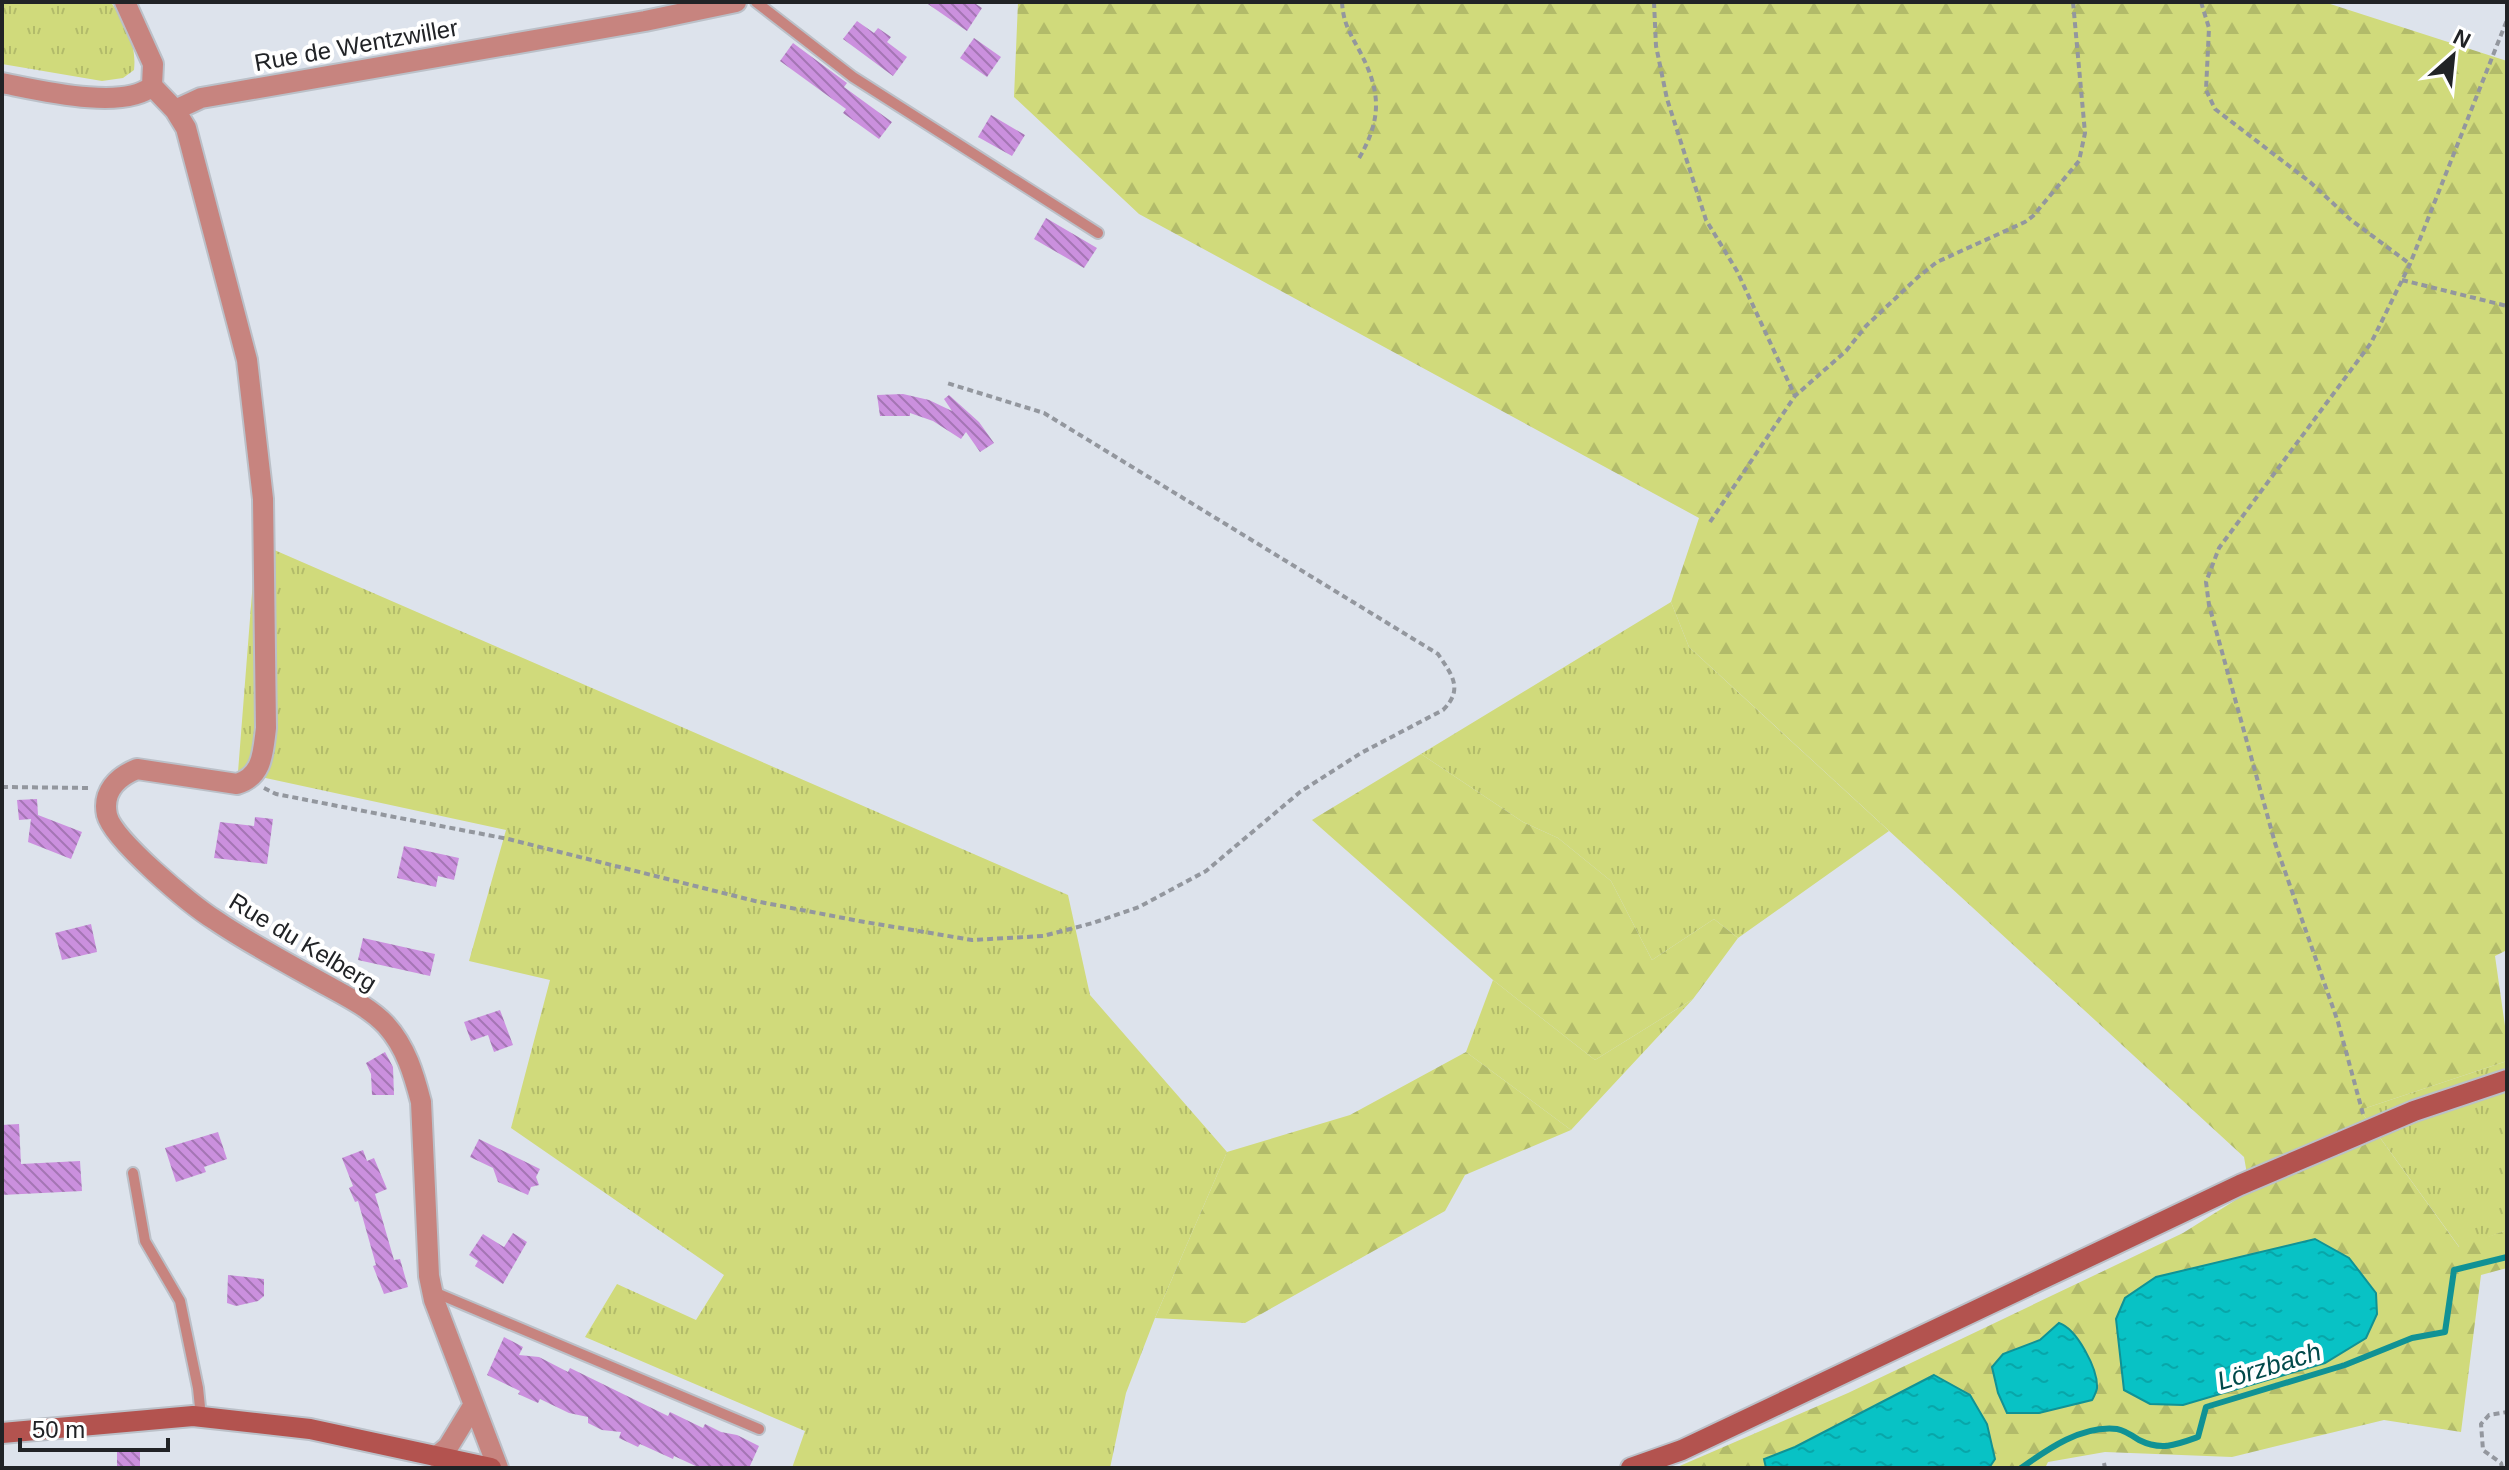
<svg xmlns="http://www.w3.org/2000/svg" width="2509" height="1470" viewBox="0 0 2509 1470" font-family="Arial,sans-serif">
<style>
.grass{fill:url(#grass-tufts)}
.forest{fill:url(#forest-firs)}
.water{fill:url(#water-ripples);stroke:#109295;stroke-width:2}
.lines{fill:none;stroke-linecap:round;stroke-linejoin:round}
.stream{stroke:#109295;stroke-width:6}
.building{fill:url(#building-back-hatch)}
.service-casing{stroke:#bbc0c8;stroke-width:14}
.minor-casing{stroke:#bbc0c8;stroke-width:24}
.secondary-casing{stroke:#bbc0c8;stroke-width:24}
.path{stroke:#93979e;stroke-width:4;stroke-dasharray:6 4;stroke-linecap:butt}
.service{stroke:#c7847f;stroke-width:10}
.minor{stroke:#c7847f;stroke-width:20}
.secondary{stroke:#b3534f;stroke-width:20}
.labels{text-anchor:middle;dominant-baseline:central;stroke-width:8;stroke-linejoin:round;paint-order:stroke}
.street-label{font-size:24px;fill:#212326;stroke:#fff}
.water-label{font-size:26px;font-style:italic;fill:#01494a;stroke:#fff}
</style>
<defs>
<pattern id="grass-tufts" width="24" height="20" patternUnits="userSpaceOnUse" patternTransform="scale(2)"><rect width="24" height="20" fill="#d0da7b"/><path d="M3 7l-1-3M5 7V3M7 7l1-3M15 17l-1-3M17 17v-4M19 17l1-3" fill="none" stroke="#b2bb6a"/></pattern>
<pattern id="forest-firs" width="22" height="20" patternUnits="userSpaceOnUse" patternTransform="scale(2)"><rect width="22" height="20" fill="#d0da7b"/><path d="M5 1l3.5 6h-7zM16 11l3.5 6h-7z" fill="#b2bb6a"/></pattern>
<pattern id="water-ripples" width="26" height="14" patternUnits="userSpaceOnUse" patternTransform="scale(2)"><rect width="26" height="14" fill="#08c2c5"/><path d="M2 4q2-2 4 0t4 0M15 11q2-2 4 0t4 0" fill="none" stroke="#08a6a9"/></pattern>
<pattern id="building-back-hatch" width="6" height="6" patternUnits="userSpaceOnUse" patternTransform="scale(2)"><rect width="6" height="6" fill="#cb90de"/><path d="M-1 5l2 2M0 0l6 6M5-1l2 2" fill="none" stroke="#a475b4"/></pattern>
</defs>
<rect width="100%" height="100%" fill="#dde3ec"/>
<path class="grass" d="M2 2H111C125 24 137 43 134 70L123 78 102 81 2 64Z
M256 542 1068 895 1090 995 1227 1152 1155 1318 1126 1393 1110 1468H792L805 1431 585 1337 617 1284 696 1320 724 1275 511 1128 550 980 469 961 506 830 238 772Z
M1671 602 1689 647 1889 831 1738 938 1714 919 1652 960 1611 881 1558 838 1523 822 1421 754Z
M1493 980 1595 1060 1693 999 1571 1130 1466 1052Z
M2507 1061V1230L2460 1248 2360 1110Z"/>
<path class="forest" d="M1018 2H2324L2507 61V950L2495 956 2507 1040V1061L2360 1110 2459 1247 2507 1230V1268L2481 1275 2461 1432 2384 1420 2232 1457 2105 1452 2048 1462 2045 1468H1989L1995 1459 1795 1447 1765 1458 1766 1468H1675L1848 1393 2183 1233 2250 1191 2244 1157 1689 647 1671 602 1699 518 1139 214 1014 97Z
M1421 754 1523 822 1558 838 1611 881 1652 960 1714 919 1738 938 1693 999 1595 1060 1493 980 1312 820Z
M1466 1052 1571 1130 1465 1175 1445 1211 1245 1323 1155 1318 1227 1152 1350 1115Z"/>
<path class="water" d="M2315 1239 2349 1258 2376 1293 2377 1314 2366 1338 2325 1363 2183 1405 2150 1404 2124 1390 2116 1319 2125 1298 2156 1277Z
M2059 1323C2077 1329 2098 1369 2097 1388 2097 1390 2093 1399 2092 1400L2039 1413H2007L1998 1393 1992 1367 2003 1354 2040 1340Z
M1934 1375 1970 1395 1987 1424 1995 1459 1989 1468H1766L1764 1459 1795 1447Z"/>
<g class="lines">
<path class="stream" d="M2021 1468C2048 1449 2082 1425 2117 1429 2124 1430 2133 1436 2139 1440 2161 1451 2176 1445 2198 1437L2206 1407 2345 1365 2412 1338 2445 1332 2454 1270 2507 1257"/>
</g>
<path class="building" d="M925 2H973L982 8 967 31Z
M857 21 874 33 878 28 891 37 887 42 907 57 893 76 843 39Z
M974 38 1001 57 987 77 960 58Z
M793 43 847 83 844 87 892 122 879 139 843 113 846 109 780 61Z
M991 115 1025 135 1012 156 978 137Z
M1046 218 1097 248 1084 268 1034 239Z
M903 394 929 400 952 411 944 399 949 395 979 422 994 443 980 452 966 432 961 439 933 421 910 413V416H880L877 395Z
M37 799 38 815 82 832 71 859 28 842 31 819 19 820 17 800Z
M255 817 273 819 267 864 214 858 220 822 254 826Z
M404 846 459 858 454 880 438 876 436 887 397 878Z
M91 924 97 952 62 960 55 933Z
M363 938 435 954 430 976 358 960Z
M500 1010 513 1045 494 1052 488 1035 471 1041 464 1022Z
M385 1052 393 1067 394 1095H372L371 1074 366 1063Z
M19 1124 21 1164 80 1161 82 1191 2 1195V1125Z
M218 1132 227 1159 204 1167 206 1172 176 1182 165 1148Z
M479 1139 540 1169 536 1177 539 1185 531 1187 528 1195 498 1182 493 1168 470 1157Z
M363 1150 367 1161 374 1158 387 1189 375 1194 394 1260 400 1259 408 1287 384 1294 373 1266 376 1265 358 1201 355 1202 349 1188 353 1186 342 1158Z
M513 1233 527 1242 503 1284 475 1266 478 1261 469 1255 483 1234 504 1247Z
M228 1275 264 1279V1296L258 1301 236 1306 227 1303Z
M504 1337 523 1347 519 1355 539 1357 568 1372 570 1368 668 1416 670 1412 703 1428 705 1424 721 1432 737 1435 759 1446 749 1468H700L674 1456 673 1459 640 1444 638 1447 619 1438 621 1432 602 1430 588 1423V1417L569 1413 540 1399 538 1403 518 1394 520 1391 487 1375Z
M140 1451V1468H117V1452Z"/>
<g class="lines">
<defs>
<path id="service" d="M756 2 853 77 1098 233
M133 1173 145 1241 180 1301 198 1388 201 1417
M434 1292 759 1429"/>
<path id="minor" d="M125 2 153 64 152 86
M2 83C38 90 124 111 152 86
M152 86 175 110 186 128 247 360 263 499 266 728C263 752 263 776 237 784L137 769C117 777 102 792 107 815 113 840 191 905 215 920 250 944 289 964 326 985 346 996 370 1008 386 1025 406 1047 414 1075 421 1102L429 1276 434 1300 498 1468
M175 110 201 98 645 21 736 2
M436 1457 448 1447 473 1406"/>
<path id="secondary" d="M2 1433 193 1416 310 1429 491 1468
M1631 1468 1682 1450 2240 1185 2414 1111 2507 1080"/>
</defs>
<use href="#service" class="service-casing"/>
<use href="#minor" class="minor-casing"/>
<use href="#secondary" class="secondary-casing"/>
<path class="path" d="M1342 2C1343 21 1349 32 1358 48 1381 90 1383 118 1358 160
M1654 2 1656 46 1667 99 1706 220 1737 271 1795 396
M2201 2 2209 28 2206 90 2215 109 2310 182 2351 220 2410 264
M2402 280 2507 306
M1710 522 1795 396 1846 351 1866 326 1918 277 1937 262 2025 222 2033 216 2079 161 2085 133 2073 2
M2 787 92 788
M264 788 276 794 508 839 755 901 859 921 972 940 1043 936 1093 923 1139 907 1206 871 1300 792 1361 753 1443 710C1464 689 1452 675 1438 654L1044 413 947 383
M2363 1114 2338 1022 2275 843 2209 605 2206 582 2219 548 2371 343 2410 264 2507 20
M2104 1463 2105 1468
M2502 1468 2501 1463 2483 1450 2481 1424 2489 1415 2507 1412"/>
<use href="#service" class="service"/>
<use href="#minor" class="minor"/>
<use href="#secondary" class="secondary"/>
</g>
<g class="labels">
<g class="street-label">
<text transform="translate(356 45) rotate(-10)">Rue de Wentzwiller</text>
<text transform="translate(303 942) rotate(31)">Rue du Kelberg</text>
</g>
<g class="water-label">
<text transform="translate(2269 1366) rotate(-17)">Lörzbach</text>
</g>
</g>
<rect width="2509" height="1470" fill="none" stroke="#212326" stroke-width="8"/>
<g transform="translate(2453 56) rotate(27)" stroke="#ffffff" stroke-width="6" paint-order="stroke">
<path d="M0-6L14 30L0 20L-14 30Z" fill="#212326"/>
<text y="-12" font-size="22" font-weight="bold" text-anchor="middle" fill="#212326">N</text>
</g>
<path d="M20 1438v12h148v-12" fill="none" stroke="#212326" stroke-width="4"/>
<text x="32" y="1438" font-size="24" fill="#212326" stroke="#ffffff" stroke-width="6" paint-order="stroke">50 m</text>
</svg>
